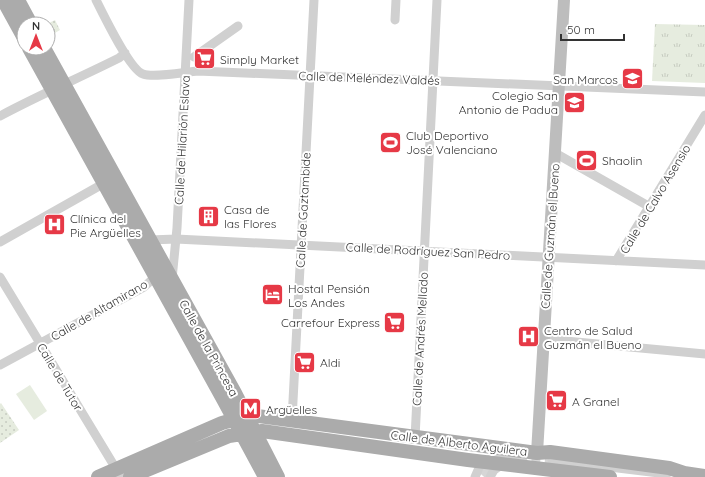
<svg xmlns="http://www.w3.org/2000/svg" width="705" height="477" viewBox="0 0 705 477" font-family="Quicksand,sans-serif">
<style>
.grass{fill:url(#grass-dots)}
.park{fill:url(#park-tufts)}
.pitch{fill:#e6ecdf}
.lines{fill:none;stroke-linecap:round;stroke-linejoin:round}
.street-tunnel{stroke:#d6d6d6;stroke-width:9;stroke-dasharray:9 4.5;stroke-linecap:butt}
.street{stroke:#d0d0d0;stroke-width:9}
.secondary{stroke:#bdbdbd;stroke-width:12}
.primary{stroke:#ababab;stroke-width:14}
.labels{text-anchor:middle;dominant-baseline:central;stroke-width:4;stroke-linejoin:round;paint-order:stroke}
.poi-label{font-size:12px;fill:#333;stroke:#fff;text-anchor:start}
.street-label{font-size:12px;fill:#333;stroke:#fff}
</style>
<defs>
<pattern id="grass-dots" width="8" height="8" patternUnits="userSpaceOnUse"><rect width="8" height="8" fill="#e6ecdf"/><path d="M2 2h.1M6 6h.1" fill="none" stroke="#c6cbc0" stroke-width="1.8" stroke-linecap="round"/></pattern>
<pattern id="park-tufts" width="24" height="20" patternUnits="userSpaceOnUse"><rect width="24" height="20" fill="#e6ecdf"/><path d="M3 7l-1-3M5 7V3M7 7l1-3M15 17l-1-3M17 17v-4M19 17l1-3" fill="none" stroke="#c6cbc0"/></pattern>
</defs>
<rect width="100%" height="100%" fill="#fff"/>
<path class="grass" d="M55 20 60 30 48 37 47 24Z
M1 403 19 430 0 443V404Z"/>
<path class="park" d="M655 24 705 25V83L652 81Z"/>
<path class="pitch" d="M30 385 47 411 34 420 16 394Z"/>
<g class="lines">
<path class="street-tunnel" d="M482 475C503 453 525 460 552 460"/>
<path class="street" d="M96 0C103 14 130 70 143 74 154 78 185 72 198 71L705 92
M395 20 396 0
M194 57 238 26
M0 116C39 95 79 78 119 58L125 53
M555 153 650 207
M0 242 108 181
M148 242 150 240 176 239 705 265
M616 261 705 115
M0 277 121 477
M172 279 177 228 189 0
M544 339 705 354
M0 365 144 287 156 276
M292 420 314 0
M415 438 437 0
M552 460 667 474
M475 477 482 461 519 454
M490 477 494 470 504 463"/>
<path class="secondary" d="M537 453 564 0"/>
<path class="primary" d="M3 0 24 38
M18 0 31 24
M29 48 223 399 265 477
M44 48 235 393 278 477
M98 477 222 423 250 415 537 453 550 452 669 468 684 473 705 476
M130 477 229 436 262 431 468 460 610 477"/>
</g>
<defs>
<symbol id="supermarket-square" viewBox="-11 -11 22 22"><rect x="-9" y="-9" width="18" height="18" rx="4" fill="#e63946" stroke="#fff"/><path d="M-6-5.5h2.5l.6 2H6L4.5 2H-2.5L-4.4-4H-6ZM-1.5 3.2a1.3 1.3 0 1 0 .1 0ZM3 3.2a1.3 1.3 0 1 0 .1 0Z" fill="#fff"/></symbol>
<symbol id="school-square" viewBox="-11 -11 22 22"><rect x="-9" y="-9" width="18" height="18" rx="4" fill="#e63946" stroke="#fff"/><path d="M0-5L7-2L0 1L-7-2ZM-4 1L0 2.5L4 1V4Q0 6-4 4Z" fill="#fff"/></symbol>
<symbol id="stadium-square" viewBox="-11 -11 22 22"><rect x="-9" y="-9" width="18" height="18" rx="4" fill="#e63946" stroke="#fff"/><path d="M0-5a6.5 5 0 1 0 0 10a6.5 5 0 1 0 0-10ZM-3.5-1.8h7v3.6h-7Z" fill="#fff"/></symbol>
<symbol id="building-square" viewBox="-11 -11 22 22"><rect x="-9" y="-9" width="18" height="18" rx="4" fill="#e63946" stroke="#fff"/><path d="M-4-6H4V6H1V3H-1V6H-4ZM-2.5-4.3h1.7v1.8h-1.7ZM.8-4.3h1.7v1.8H.8ZM-2.5-1h1.7V.8h-1.7ZM.8-1h1.7V.8H.8Z" fill="#fff"/></symbol>
<symbol id="hospital-square" viewBox="-11 -11 22 22"><rect x="-9" y="-9" width="18" height="18" rx="4" fill="#e63946" stroke="#fff"/><path d="M-5-5h3v3.5h4V-5h3V5h-3V1.5h-4V5h-3Z" fill="#fff"/></symbol>
<symbol id="hotel-square" viewBox="-11 -11 22 22"><rect x="-9" y="-9" width="18" height="18" rx="4" fill="#e63946" stroke="#fff"/><path d="M-6-4.5h1.5V1H6V5H4.5V3h-9V5H-6ZM-4 0a1.8 1.8 0 1 1 3.6 0ZM.5 0V-2.5h3Q6-2.5 6 0Z" fill="#fff"/></symbol>
<symbol id="metro-square" viewBox="-11 -11 22 22"><rect x="-9" y="-9" width="18" height="18" rx="4" fill="#e63946" stroke="#fff"/><path d="M-5.5 5V-5H-3L0 0L3-5H5.5V5H3V-.5L0 4L-3-.5V5Z" fill="#fff"/></symbol>
</defs>
<g fill-rule="evenodd">
<use href="#supermarket-square" x="192" y="46" width="25" height="25"/>
<use href="#school-square" x="620" y="66" width="25" height="25"/>
<use href="#school-square" x="562" y="90" width="25" height="25"/>
<use href="#stadium-square" x="378" y="130" width="25" height="25"/>
<use href="#stadium-square" x="574" y="148" width="25" height="25"/>
<use href="#building-square" x="196" y="204" width="25" height="25"/>
<use href="#hospital-square" x="42" y="212" width="25" height="25"/>
<use href="#hotel-square" x="260" y="282" width="25" height="25"/>
<use href="#supermarket-square" x="382" y="310" width="25" height="25"/>
<use href="#hospital-square" x="516" y="324" width="25" height="25"/>
<use href="#supermarket-square" x="292" y="350" width="25" height="25"/>
<use href="#supermarket-square" x="544" y="388" width="25" height="25"/>
<use href="#metro-square" x="238" y="396" width="25" height="25"/>
</g>
<g class="labels">
<g class="poi-label">
<text x="220" y="59">Simply Market</text>
<text x="618" y="79" text-anchor="end">San Marcos</text>
<text x="558" y="95" text-anchor="end">Colegio San<tspan x="558" dy="14">Antonio de Padua</tspan></text>
<text x="406" y="135">Club Deportivo<tspan x="406" dy="14">José Valenciano</tspan></text>
<text x="602" y="160">Shaolin</text>
<text x="224" y="209">Casa de<tspan x="224" dy="14">las Flores</tspan></text>
<text x="70" y="218">Clínica del<tspan x="70" dy="14">Pie Argüelles</tspan></text>
<text x="288" y="288">Hostal Pensión<tspan x="288" dy="14">Los Andes</tspan></text>
<text x="380" y="322" text-anchor="end">Carrefour Express</text>
<text x="544" y="330">Centro de Salud<tspan x="544" dy="14">Guzmán el Bueno</tspan></text>
<text x="320" y="362">Aldi</text>
<text x="572" y="401">A Granel</text>
<text x="266" y="409">Argüelles</text>
</g>
<g class="street-label">
<text transform="translate(369 78) rotate(2)">Calle de Meléndez Valdés</text>
<text transform="translate(182 140) rotate(-87)">Calle de Hilarión Eslava</text>
<text transform="translate(655 199) rotate(-59)">Calle de Calvo Asensio</text>
<text transform="translate(303 210) rotate(-87)">Calle de Gaztambide</text>
<text transform="translate(550 236) rotate(-86)">Calle de Guzmán el Bueno</text>
<text transform="translate(428 251) rotate(3)">Calle de Rodríguez San Pedro</text>
<text transform="translate(99 310) rotate(-30)">Calle de Altamirano</text>
<text transform="translate(420 339) rotate(-87)">Calle de Andrés Mellado</text>
<text transform="translate(209 348) rotate(61)">Calle de la Princesa</text>
<text transform="translate(60 377) rotate(59)">Calle de Tutor</text>
<text transform="translate(459 443) rotate(7)">Calle de Alberto Aguilera</text>
</g>
</g>
<g transform="translate(36 36)"><circle r="19" fill="#ffffff" stroke="#adadad"/>
<path d="M0-3L7 15L0 10L-7 15Z" fill="#e63946"/>
<text y="-6" font-size="11" font-weight="bold" text-anchor="middle" fill="#333333">N</text>
</g>
<path d="M561 34v6h63v-6" fill="none" stroke="#333333" stroke-width="2"/>
<text x="567" y="34" font-size="12" fill="#333333" stroke="#ffffff" stroke-width="3" paint-order="stroke">50 m</text>
</svg>
